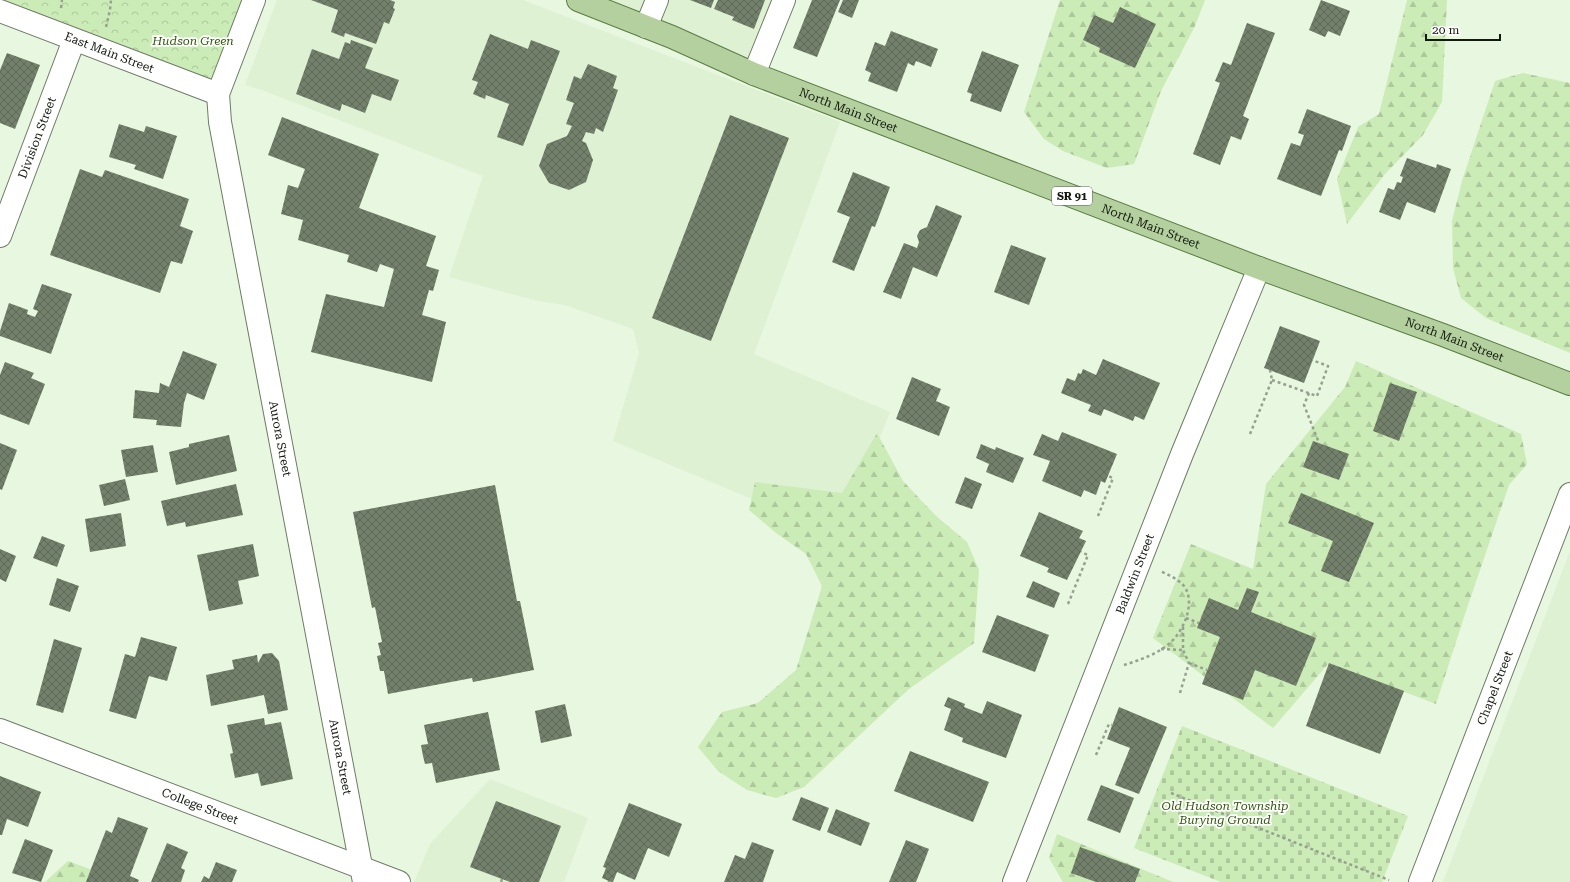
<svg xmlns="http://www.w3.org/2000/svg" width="1570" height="882" viewBox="0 0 1570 882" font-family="'Roboto Serif',serif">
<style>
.built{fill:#def1d2}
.forest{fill:url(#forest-firs)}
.cemetery{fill:url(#cemetery-stones)}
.park{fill:url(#park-crowns)}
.building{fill:url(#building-cross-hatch)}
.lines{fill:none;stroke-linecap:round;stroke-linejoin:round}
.minor-casing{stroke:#6e7b66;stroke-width:24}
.major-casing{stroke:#5a7c42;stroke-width:24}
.path{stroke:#96a18f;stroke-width:2.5;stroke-dasharray:3 3;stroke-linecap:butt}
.minor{stroke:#fff;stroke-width:22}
.major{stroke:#b3d09e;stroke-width:22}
.labels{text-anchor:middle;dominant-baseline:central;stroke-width:3.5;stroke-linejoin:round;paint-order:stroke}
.shield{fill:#fff;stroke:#5a5e58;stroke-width:1}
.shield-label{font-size:11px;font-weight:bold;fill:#141910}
.park-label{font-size:12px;font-style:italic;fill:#31570c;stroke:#fff}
.street-label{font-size:12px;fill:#141910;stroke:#fff}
</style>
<defs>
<pattern id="forest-firs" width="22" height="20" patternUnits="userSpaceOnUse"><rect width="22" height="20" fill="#cbebb7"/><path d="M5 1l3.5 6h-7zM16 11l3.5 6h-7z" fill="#adc99c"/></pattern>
<pattern id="cemetery-stones" width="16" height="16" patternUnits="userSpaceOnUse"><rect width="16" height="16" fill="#cbebb7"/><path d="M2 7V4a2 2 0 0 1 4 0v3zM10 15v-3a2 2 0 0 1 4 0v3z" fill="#adc99c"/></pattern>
<pattern id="park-crowns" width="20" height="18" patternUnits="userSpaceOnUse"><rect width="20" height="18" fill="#cbebb7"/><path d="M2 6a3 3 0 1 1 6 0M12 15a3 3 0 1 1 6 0" fill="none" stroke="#adc99c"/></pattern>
<pattern id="building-cross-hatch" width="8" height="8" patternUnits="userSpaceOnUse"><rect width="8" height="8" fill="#73806b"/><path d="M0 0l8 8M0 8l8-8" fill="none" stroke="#5d6857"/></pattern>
</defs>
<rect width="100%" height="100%" fill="#e8f7e0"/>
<path class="built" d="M277 0H523L840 122 754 354 890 412 841 536 613 441 639 353 633 329 565 305 538 301 449 277 483 176 262 90 245 85Z
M602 0H772L750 58Z
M1570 551V882H1443Z
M490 779 588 818 564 882H414L430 844Z"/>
<path class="forest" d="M1060 0H1205L1195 26 1161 91 1134 164 1107 168 1063 151 1044 139 1024 112Z
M1407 0H1447L1442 102 1423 135 1385 174 1347 224 1337 179 1358 127 1379 114Z
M1523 73 1570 83V353L1486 318 1461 298 1453 268 1452 221 1462 181 1495 81Z
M1356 361 1521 434 1527 464 1509 485 1465 614 1436 704 1329 663 1273 728 1153 638 1191 544 1253 569 1266 484 1345 387Z
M877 433 903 481 936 516 967 542 979 570 974 643 909 689 804 787 776 798 747 790 718 771 698 747 722 712 758 703 796 670 822 586 806 554 776 533 749 510 755 482 842 493Z
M1057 834 1173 882H1063L1049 858Z
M68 861 125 882H45Z"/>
<path class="cemetery" d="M1182 726 1408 816 1382 882H1221L1134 848Z"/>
<path class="park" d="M0 0H254L222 84 0 11Z"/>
<path class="building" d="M311 0H390L395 2 393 8 395 9 389 24 384 22 376 44 345 33 344 37 331 32 338 10Z
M690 0H714L711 8Z
M718 0H765L754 29 732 20 734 17 714 9Z
M812 0H840L817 57 793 48Z
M843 0H859L852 18 838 12Z
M1321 0 1350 11 1340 36 1328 31 1325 37 1309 30Z
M1120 7 1156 24 1135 68 1099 52 1100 48 1083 40 1094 15 1113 23Z
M1247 23 1275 33 1243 116 1249 119 1241 140 1231 136 1220 165 1193 154 1220 83 1215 81 1223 62 1231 65Z
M891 31 938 49 931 67 916 61 914 66 908 63 897 92 868 81 871 73 865 70 875 42 885 46Z
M490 34 528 49 531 40 560 51 523 146 497 137 509 104 486 95 485 99 473 94 478 82 472 80Z
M351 40 373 48 365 68 399 80 391 101 372 94 365 113 342 104 340 111 296 94 312 49 339 59 345 42 350 44Z
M982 51 1019 65 1001 112 970 101 972 94 967 92Z
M7 53 40 65 15 129 0 123V70Z
M588 64 617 76 613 88 618 90 603 132 596 128 594 134 586 132 582 141 586 143 593 160 586 182 569 190 549 183 539 166 547 144 567 136 572 126 566 124 574 103 566 100 574 76 581 79Z
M1307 109 1351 126 1342 151 1339 150 1321 196 1277 179 1291 143 1300 146 1304 135 1298 133Z
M730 115 789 138 711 341 652 318Z
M282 117 379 154 359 208 436 236 426 266 439 270 433 291 429 290 422 315 446 322 432 382 311 352 326 294 384 307 394 269 380 264 377 272 347 262 349 255 298 240 303 220 281 214 288 185 298 188 305 169 268 155Z
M119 124 144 132 146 126 177 136 163 179 134 169 136 165 109 157Z
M1407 158 1436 168 1437 164 1451 169 1435 213 1407 202 1400 220 1379 212 1388 188 1394 190 1397 182 1401 183 1403 177 1400 176Z
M80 169 102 177 105 170 189 199 180 226 193 231 182 264 171 261 160 293 50 255Z
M853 172 890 187 875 227 872 226 854 271 832 262 850 217 837 212Z
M936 205 962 216 937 277 913 267 901 299 883 292 904 243 917 248 919 242 917 236 920 230 927 227Z
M1011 245 1046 258 1029 305 994 292Z
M42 284 72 294 51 354 0 336V331L9 303 28 310 27 314 35 317 38 311 33 309Z
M1280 326 1320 341 1304 383 1264 368Z
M183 351 217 364 204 400 187 393 184 403 181 427 156 425 157 420 133 418 135 390 159 393 160 383 169 387Z
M1103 359 1160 383 1144 420 1135 416 1133 421 1104 409 1101 416 1088 411 1091 405 1061 393 1067 378 1075 381 1078 373 1081 374 1083 369 1096 375Z
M5 362 34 373 31 378 45 384 29 425 0 414V375Z
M912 377 941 389 936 401 950 407 939 436 896 419Z
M1390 383 1417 392 1399 441 1373 431Z
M1062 432 1117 454 1105 483 1101 481 1096 495 1084 490 1081 497 1042 481 1050 461 1033 455 1042 434 1058 441Z
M229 435 237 471 176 485 169 452 189 447V444Z
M1313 441 1349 454 1339 480 1303 467Z
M0 443 17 450 2 490 0 489Z
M981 444 995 450 996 447 1024 458 1013 483 986 472 989 464 976 458Z
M153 445 158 472 126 477 121 450Z
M965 477 982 484 972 509 955 503Z
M125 479 130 500 104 506 99 485Z
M236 484 243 515 186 527 185 522 167 526 161 501Z
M495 485 517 601H520L534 670 473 682 472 678 388 694 384 671H380L377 656 381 655 378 643 382 642 375 607 372 608 353 512Z
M1301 493 1374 523 1349 582 1321 571 1333 541 1288 523Z
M1039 512 1083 531 1079 538 1086 541 1067 580 1047 572 1049 568 1020 556Z
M121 513 126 546 90 552 85 519Z
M42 536 65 545 57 567 33 558Z
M253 544 259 576 238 581 243 604 209 611 197 555Z
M0 549 16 556 6 582 0 579Z
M57 578 79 586 70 612 49 605Z
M1033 581 1060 593 1054 608 1026 597Z
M1247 588 1259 592 1251 612 1316 638 1296 686 1255 670 1243 700 1202 684 1220 637 1197 628 1209 598 1238 610Z
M997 615 1049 635 1035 672 982 652Z
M141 637 177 647 167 681 149 676 136 719 109 711 125 654 135 657Z
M54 639 82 648 63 713 36 705Z
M272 653 279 661 288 710 268 714 264 695 211 706 206 675 234 669 232 660 257 655 258 663 263 654Z
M1329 663 1404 691 1380 754 1306 726Z
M948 697 965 704 964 707 982 714 987 701 1022 715 1006 758 962 742 963 738 944 730 951 709 944 706Z
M565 704 572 736 541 743 535 711Z
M1119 707 1167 727 1139 794 1115 785 1130 748 1107 739Z
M488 712 500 770 436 783 432 763 425 764 423 756 421 745 428 744 424 725Z
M264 718 265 725 281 722 293 779 261 786 258 773 235 778 230 754 233 753 227 725Z
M910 751 989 782 973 822 894 791Z
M0 776 41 792 28 827 7 819 2 835H0Z
M1101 785 1134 798 1120 833 1087 820Z
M801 797 829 808 820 831 792 820Z
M496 801 561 826 539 882H510L470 867Z
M629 803 682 824 669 857 648 848 635 880 617 872 613 882H611L602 878 606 868 603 867Z
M836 809 870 823 861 846 827 832Z
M118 817 148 828 130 876 139 880 138 882H86L106 830 112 833Z
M25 839 53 850 41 882 12 873Z
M906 840 929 849 922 867 916 882H889Z
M752 842 774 850 763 882H724L735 855 745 859Z
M167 843 188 852 181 868 185 870 181 882H151Z
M1080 847 1140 869 1135 882H1096L1071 873Z
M216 862 237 870 232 882H201L204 876 209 879Z"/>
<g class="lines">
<defs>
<g id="minor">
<path id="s1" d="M254 0 218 94 220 122 364 882"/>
<path id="s2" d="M0 11 218 94"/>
<path d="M646 27 657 0"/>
<path d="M754 74 784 0"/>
<path id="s3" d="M0 236 74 40"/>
<path id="s4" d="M0 730 399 882"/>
<path id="s5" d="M1014 882 1182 454 1259 268"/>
<path id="s6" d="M1420 882 1570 494"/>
</g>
<g id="major">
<path id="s7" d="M578 0 672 37 754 74 1259 268 1443 335 1570 384"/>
</g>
</defs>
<use href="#minor" class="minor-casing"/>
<use href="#major" class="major-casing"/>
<path class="path" d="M61 8 62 0
M106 27 110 10 111 0
M1272 380 1317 396 1328 366 1312 360
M1309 393 1304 405 1319 443
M1250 434 1272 380 1270 370
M1098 516 1113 478 1108 476
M1068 604 1088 555 1081 552
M1186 618 1199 623
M1161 649 1183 650V626
M1189 663 1207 670
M1124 665C1140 660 1158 654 1171 642 1184 630 1196 602 1184 586 1178 579 1169 575 1160 571
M1180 693 1189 663 1183 650
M1096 755 1109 724 1112 725
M1171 793 1389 880
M501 882 502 879
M609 882V881"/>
<use href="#minor" class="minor"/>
<use href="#major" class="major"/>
</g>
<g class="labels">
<rect class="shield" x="1052" y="187" width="40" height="18" rx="3"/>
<g class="shield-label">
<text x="1072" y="196">SR 91</text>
</g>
<g class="park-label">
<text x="193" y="41">Hudson Green</text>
<text x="1225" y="806">Old Hudson Township<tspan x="1225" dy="14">Burying Ground</tspan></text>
</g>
<g class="street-label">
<text stroke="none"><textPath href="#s2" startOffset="117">East Main Street</textPath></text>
<text stroke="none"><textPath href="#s7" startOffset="292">North Main Street</textPath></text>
<text stroke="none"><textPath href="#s3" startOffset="105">Division Street</textPath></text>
<text stroke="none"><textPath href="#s7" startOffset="616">North Main Street</textPath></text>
<text stroke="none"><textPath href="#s7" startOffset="940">North Main Street</textPath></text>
<text stroke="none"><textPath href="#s1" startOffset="451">Aurora Street</textPath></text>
<text stroke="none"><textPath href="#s5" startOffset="331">Baldwin Street</textPath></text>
<text stroke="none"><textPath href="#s6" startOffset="208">Chapel Street</textPath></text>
<text stroke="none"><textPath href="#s1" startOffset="775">Aurora Street</textPath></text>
<text stroke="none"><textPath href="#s4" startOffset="214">College Street</textPath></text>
</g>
</g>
<path d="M1426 34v6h74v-6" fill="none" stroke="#141910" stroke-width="2"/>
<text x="1432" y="34" font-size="12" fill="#141910" stroke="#ffffff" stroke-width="3" paint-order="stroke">20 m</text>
</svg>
